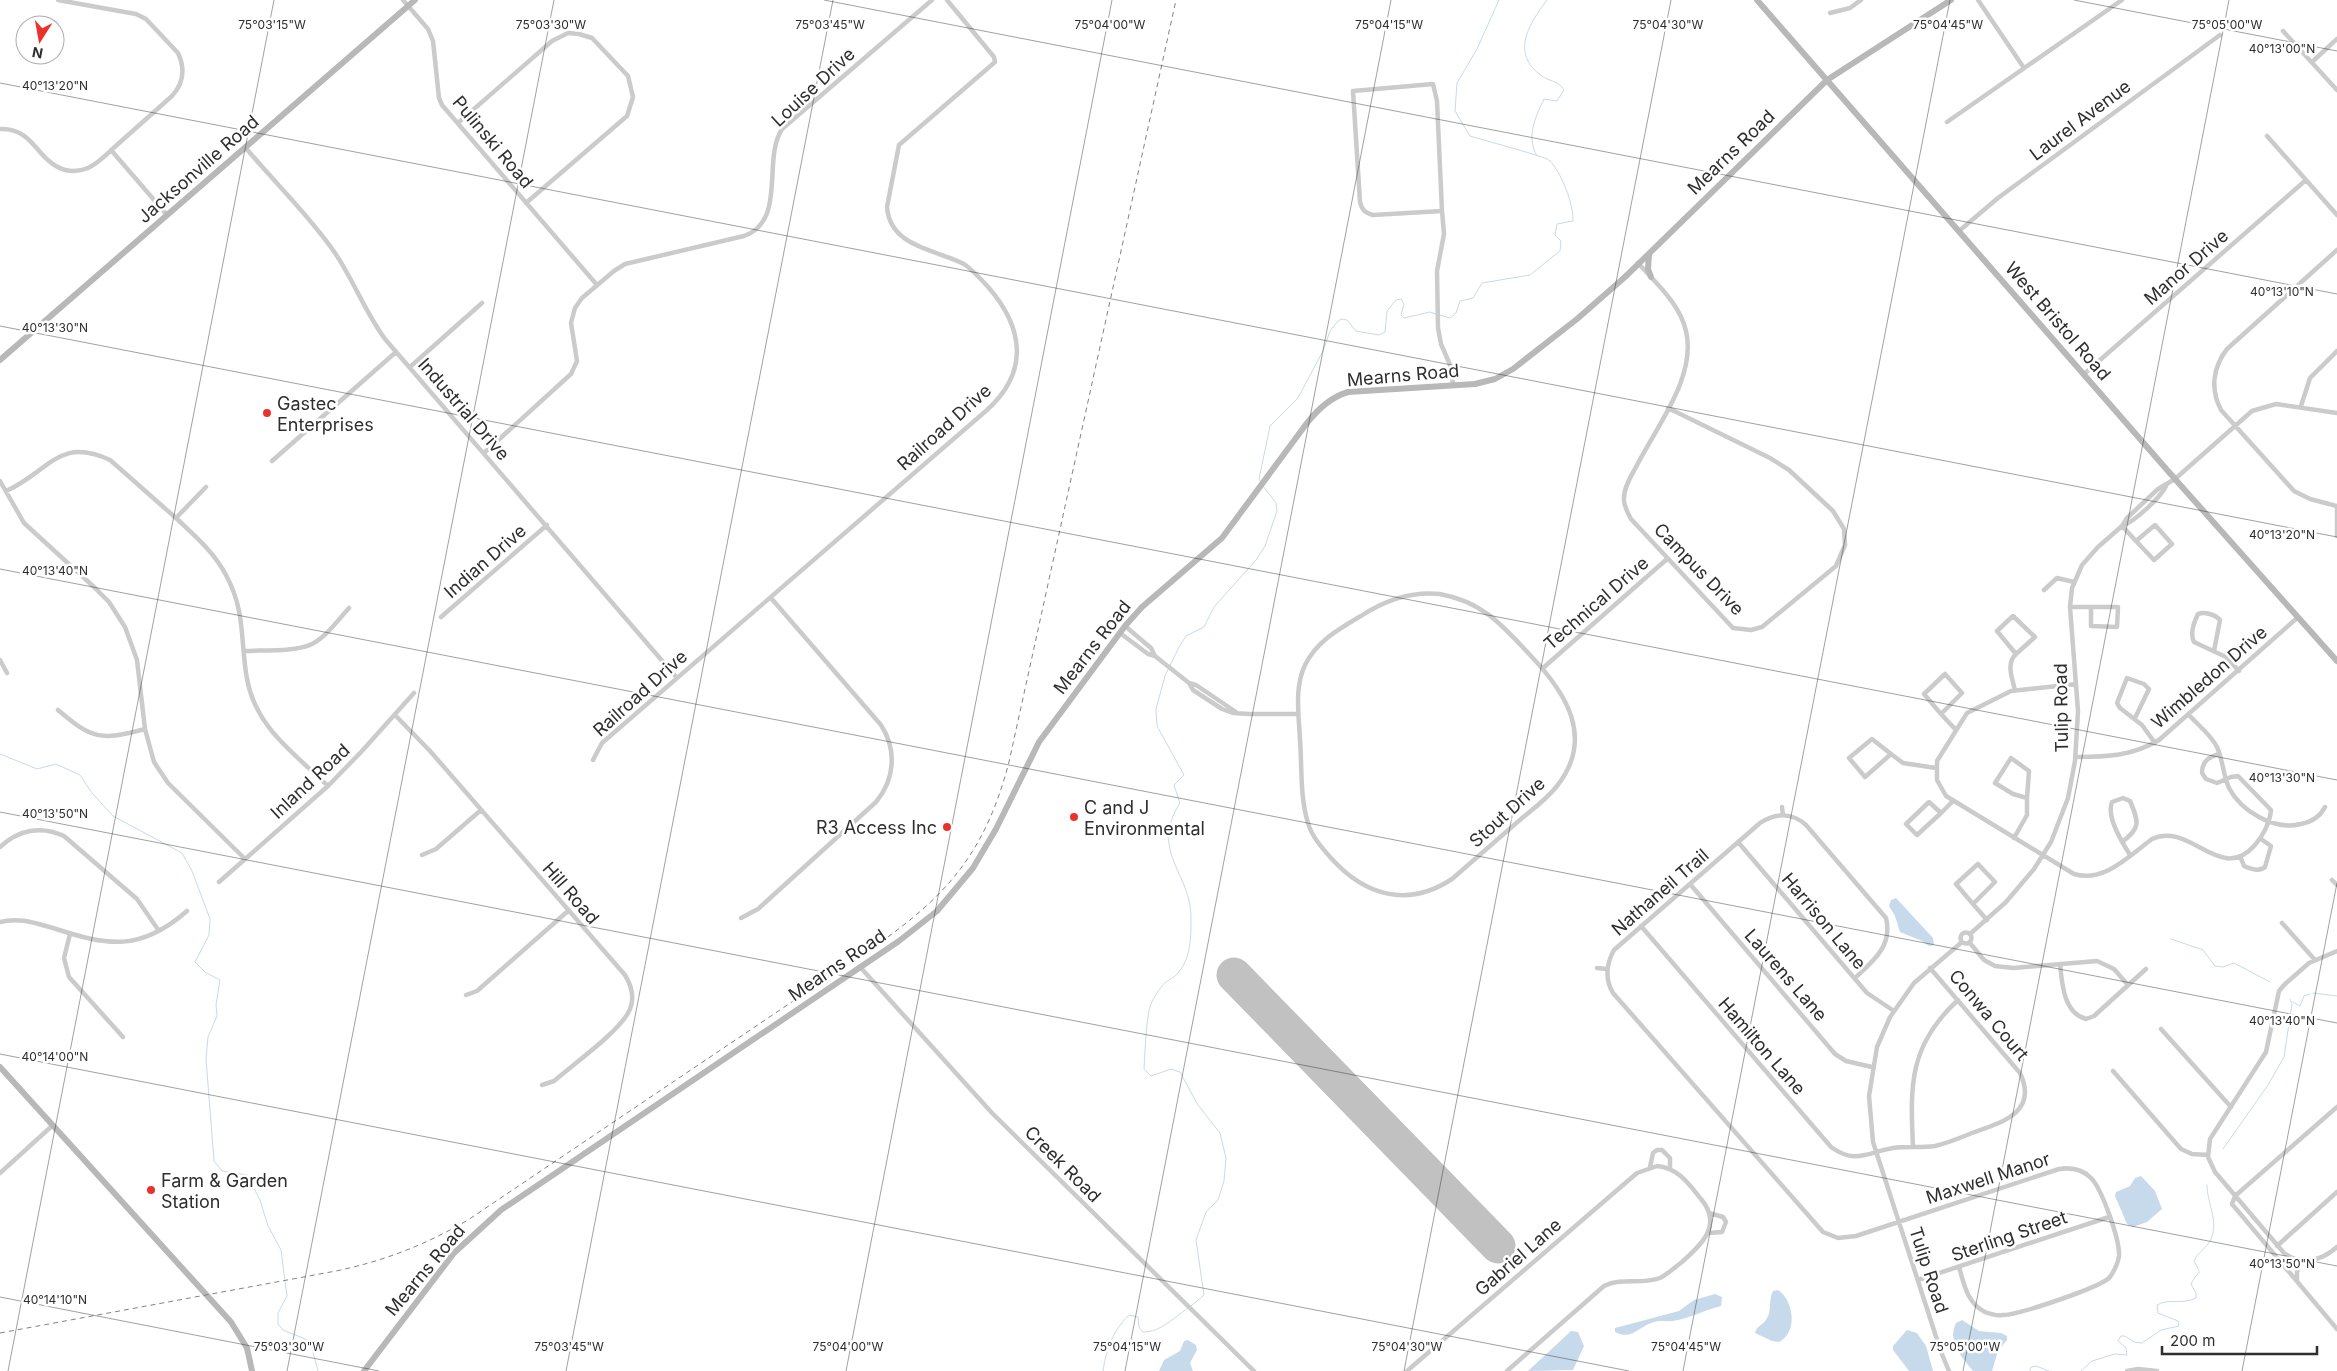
<svg xmlns="http://www.w3.org/2000/svg" width="2337" height="1371" viewBox="0 0 2337 1371" font-family="Inter,sans-serif">
<style>
.water{fill:#c7daec}
.lines{fill:none;stroke-linecap:round;stroke-linejoin:round}
.stream{stroke:#c7daec;stroke-width:1}
.runway{stroke:#c1c1c1;stroke-width:35}
.street{stroke:#cbcbcb;stroke-width:4.5}
.secondary{stroke:#b8b8b8;stroke-width:6}
.rail{stroke:#838383;stroke-width:1;stroke-dasharray:5 4;stroke-linecap:butt}
.ticks{fill:none;stroke:#2e2e2e;stroke-width:1;stroke-opacity:0.45}
.poi-dot{fill:#ea322b;stroke:#fff;stroke-width:2}
.labels{text-anchor:middle;dominant-baseline:central;stroke-width:5;stroke-linejoin:round;paint-order:stroke}
.street-label{font-size:18px;fill:#2e2e2e;stroke:#fff}
.poi-label{font-size:18px;fill:#2e2e2e;stroke:#fff;text-anchor:start}
.ticks-label{font-size:12px;text-anchor:middle;fill:#2e2e2e;stroke:#fff;stroke-width:5;stroke-linejoin:round;paint-order:stroke}
</style>
<rect width="100%" height="100%" fill="#fff"/>
<path class="water" d="M1896 898 1933 938 1934 945 1929 946 1922 941 1900 932 1895 916 1889 906 1891 900Z
M2141 1176 2155 1191 2162 1209 2147 1222 2133 1227 2127 1224 2115 1196 2116 1192 2130 1186 2135 1178Z
M1778 1290C1794 1300 1798 1333 1779 1342L1772 1341 1755 1333C1757 1325 1764 1325 1767 1318 1772 1311 1768 1300 1773 1291Z
M1715 1294 1722 1297 1721 1306C1705 1310 1690 1318 1673 1321 1667 1322 1660 1320 1654 1322 1639 1326 1632 1341 1615 1332V1328L1679 1311 1694 1300Z
M1962 1320 1979 1331 2001 1333 2007 1336V1340L1998 1351 1992 1371H1973C1961 1356 1947 1342 1956 1323Z
M1907 1330 1917 1333 1926 1346 1933 1371H1909L1893 1350V1346Z
M1571 1331 1578 1332 1584 1346 1573 1370 1528 1371Z
M1188 1340 1196 1345 1197 1350 1190 1363 1193 1371H1159L1164 1360 1180 1351 1184 1341Z"/>
<g class="lines">
<path class="stream" d="M1537 156C1526 137 1535 118 1544 99L1557 101 1564 90C1558 80 1550 82 1542 76 1509 53 1530 23 1547 0
M1440 315 1450 318 1456 313 1460 301 1473 298 1482 283 1530 275 1560 251 1561 241 1555 235 1557 224 1573 221C1574 205 1561 171 1549 160 1544 156 1482 140 1470 136L1455 111 1457 83 1477 49 1499 0
M1261 482 1259 479 1270 426 1298 398 1323 351 1330 331 1337 322 1341 319 1347 320 1356 331 1379 335 1385 332 1387 311 1396 300 1401 299 1404 304 1401 315 1404 318 1430 312 1436 314
M0 754 37 769 56 764 80 775 92 793 113 816 182 853 192 871 210 919 209 935 195 962 205 972 220 980 216 1005 217 1016 208 1037 206 1059 214 1161 222 1171 247 1175 260 1200 268 1226 281 1250 287 1296 278 1313V1324L283 1330 310 1341 318 1371
M2171 939 2203 950 2215 966 2223 967 2234 963 2270 982
M2313 993 2337 996
M2293 1002 2300 1006 2304 996 2310 994
M2223 1149 2268 1085 2284 1057 2292 1004 2290 999
M1191 1306 1204 1295 1196 1240 1206 1212 1218 1200 1224 1181 1226 1158 1220 1133 1198 1105 1180 1072 1171 1069 1151 1076 1144 1069C1145 1054 1146 1016 1151 1004 1154 997 1160 987 1166 982 1170 979 1175 977 1178 973 1191 958 1191 937 1191 918 1191 872 1149 852 1180 803L1174 785 1184 775 1157 726 1156 709 1165 676 1179 647 1186 636 1204 627 1214 607 1256 560 1265 546 1277 511 1276 503 1263 486
M1103 1371C1106 1350 1113 1330 1129 1315L1138 1317 1139 1327 1143 1332C1161 1332 1173 1318 1188 1308
M2030 1371 2031 1367 2036 1366 2049 1371
M2081 1371 2092 1361 2115 1354 2127 1355 2126 1348 2118 1341 2121 1336H2125L2134 1342 2142 1343 2161 1330 2179 1326 2178 1321 2158 1313 2157 1305C2168 1298 2183 1305 2196 1298V1293L2191 1284C2199 1268 2203 1278 2194 1261 2197 1253 2207 1248 2211 1239 2219 1222 2207 1203 2207 1185"/>
<path class="runway" d="M1234 975 1498 1246"/>
<path class="street" d="M403 0 428 29 433 41 439 98 442 105 597 285
M1978 0 2024 68
M1830 13 1850 8 1861 0
M2283 31 2337 90
M2312 62 2337 39
M1433 84 1437 101 1442 211 1373 215C1365 213 1362 210 1360 202L1353 91Z
M1947 122 2122 0
M458 123 552 41 568 33 579 34 592 38 628 76 633 97 627 116 526 203
M0 129C20 128 29 139 41 153 53 167 69 176 88 168 99 163 109 152 118 144 136 128 154 112 172 96 184 83 185 68 178 53L146 19 136 14 58 0
M2267 136 2337 215
M245 147C274 182 310 216 335 253 354 281 365 312 385 339L677 678
M111 150 167 215
M1442 211 1444 234 1437 271 1438 328 1441 344 1451 367 1453 385
M1959 231 1998 198 2220 35
M2337 250 2227 349C2213 367 2210 389 2221 410L2294 491 2310 499 2337 506V536
M1638 263C1656 283 1680 304 1686 331 1697 377 1656 427 1636 467 1631 476 1624 487 1624 498 1623 505 1628 513 1631 519L1733 628 1751 630 1762 627 1836 566 1845 545 1844 529 1833 511 1789 470 1770 458 1668 408
M410 367 482 303
M2084 374 2306 180
M2301 406 2310 378 2337 351
M484 453 571 374 577 361 571 323 575 308 582 298 614 271 625 264 744 236C787 221 762 160 782 129L932 0
M272 461 396 352
M0 481 24 523 94 587 109 602 125 627 137 660 145 729 154 762 168 783 245 859
M6 491C49 472 58 436 110 460 132 479 154 499 176 518 195 536 214 552 226 575 246 612 240 640 247 679 256 728 294 753 328 786
M176 518 206 487
M2124 525C2135 521 2161 497 2166 486
M2155 525 2172 544 2154 560 2136 541Z
M2122 526 2136 541
M2044 590 2057 578 2074 582
M1440 594C1483 602 1502 625 1531 656 1566 693 1595 738 1557 786 1547 799 1533 809 1521 819 1498 839 1475 859 1452 879 1408 908 1365 896 1331 858 1322 848 1312 837 1308 823 1300 798 1302 767 1300 740 1299 716 1294 688 1305 665 1317 641 1339 629 1361 616 1385 600 1410 591 1440 594Z
M2070 607H2118L2117 627 2091 626V608
M2013 616 2035 637 2016 654 1997 631Z
M441 617 547 525
M1125 626 1151 648 1155 656 1189 683 1193 690 1222 709 1233 713 1249 714H1298
M1120 633 1148 654 1155 656
M245 651C263 650 296 652 312 644 327 636 338 620 349 608
M2214 651 2220 620C2216 615 2204 611 2198 614 2194 622 2190 634 2194 642L2226 657 2239 671
M0 660 7 673
M1543 668 1667 559
M1945 674 1962 693 1941 714 1924 694Z
M1189 683 1196 685 1236 712
M2076 684 2011 691 1967 713 1937 761V780L1946 796 2074 874C2104 883 2129 856 2152 839 2191 821 2220 885 2255 845 2263 836 2270 822 2271 810L2238 776 2231 777 2217 783 2206 779 2202 773C2202 761 2209 757 2219 754
M2015 690C2012 678 2006 663 2016 654
M58 710C92 739 100 741 145 729
M1941 714 1955 729
M395 715 430 751 625 975C631 985 635 997 630 1009 622 1030 572 1065 554 1081L542 1085
M2189 715C2198 725 2211 735 2217 747 2223 760 2223 775 2229 788 2241 811 2274 831 2301 824 2311 822 2320 817 2325 807
M2135 718 2149 689 2144 684 2127 678 2117 703 2120 708 2142 725 2155 743
M1872 739 1891 754 1865 777 1849 758Z
M1891 754 1903 763 1936 768
M2076 757C2107 757 2132 756 2159 740L2297 618
M2011 758 2029 771 2027 798 2013 794 1995 783Z
M593 760 602 743 987 410C1029 372 1024 329 989 288 981 279 974 271 964 264 935 249 890 247 887 207L899 145 995 62 994 57 947 0
M1929 802 1941 813 1917 835 1906 824Z
M1782 807 1783 815
M1941 813 1953 801
M2014 838 2027 815V798
M1738 842 1867 993 1894 1011
M2122 842C2141 828 2139 822 2130 801L2123 798 2112 802C2106 817 2122 842 2130 855
M0 847C18 830 41 825 64 836L137 899 159 931
M422 855 436 849 481 810
M2240 856 2244 866C2251 869 2259 872 2265 867L2271 846 2261 839
M1978 864 1995 882 1973 904 1956 884Z
M2332 880 2337 885
M219 882 328 786 362 751 414 693
M1690 884 1835 1054 1846 1061 1872 1067
M1973 904 1987 920
M741 918 758 909 876 802C895 779 897 750 881 725L771 598
M0 922C19 917 35 923 53 928 108 946 140 952 187 911
M2282 923 2315 960
M1641 926 1831 1147C1856 1165 1868 1152 1893 1148 1907 1146 1921 1148 1935 1146 1948 1143 1960 1138 1972 1133 2000 1123 2039 1113 2020 1073L1930 968
M1960.5 938a5.5 5.5 0 1 1 11 0a5.5 5.5 0 1 1-11 0Z
M70 934 64 958 69 977 123 1037
M1970 934 2006 902 2034 869 2051 842 2068 798 2075 761 2078 711 2070 607 2072 588 2082 565 2098 547 2122 526 2127 518 2158 489 2175 479 2252 411 2276 404 2337 413
M1970 943 1984 960 1995 966 2013 968 2097 961 2114 969 2128 985
M2337 951 2309 963 2285 984 2279 991 2266 1052 2210 1139 2208 1157 2215 1172 2284 1253C2302 1266 2321 1261 2337 1247
M2060 964C2062 982 2063 1013 2086 1019L2094 1016 2146 969
M861 968 992 1113 1254 1371
M1597 968 1607 969
M1855 978C1873 961 1893 946 1886 918L1806 825C1792 812 1775 813 1760 823L1614 950C1606 964 1605 980 1613 993L1823 1232 1838 1238 1856 1236 2059 1169C2072 1167 2082 1169 2091 1178 2102 1189 2120 1240 2119 1256 2118 1263 2114 1271 2110 1277 2102 1287 2018 1315 2003 1315 1997 1316 1990 1314 1985 1312 1967 1303 1964 1284 1959 1267
M466 995 477 991 568 911
M2161 1029 2231 1107
M2113 1071 2181 1149 2192 1154 2208 1155
M2337 1107 2235 1196 2232 1204 2337 1329
M1913 1147C1910 1085 1909 1045 1958 1000
M1650 1167 1653 1153 1657 1150H1662L1670 1158V1168
M0 1173 53 1125
M1708 1233 1722 1232 1726 1222 1723 1217 1709 1213
M2277 1246 2337 1192
M1918 1280 2109 1217
M2297 1281V1272L2301 1260
M1407 1371 1637 1173 1657 1166C1678 1168 1688 1183 1701 1199 1723 1225 1702 1244 1682 1262 1675 1267 1668 1274 1660 1278 1642 1285 1622 1277 1604 1286L1507 1371
M1949 1371 1941 1352 1873 1142 1869 1096 1877 1047 1890 1017 1914 983 1962 942
M2127 1371 2138 1369 2157 1371"/>
<path class="secondary" d="M1757 0 2175 479 2337 661
M1649 254 1648 269 1651 277
M0 360 415 0
M0 1067 231 1322 247 1348 252 1371
M364 1371 454 1253 501 1210 899 941 937 911 973 868 996 829 1039 742 1125 626 1142 607 1222 538 1307 423C1318 409 1331 397 1348 392L1475 384 1495 379 1513 369 1577 319 1625 277 1827 80 1951 0"/>
<path class="rail" d="M0 1333 336 1271C384 1261 425 1245 468 1220L875 946C949 895 986 850 1009 762L1176 0"/>
</g>
<path class="ticks" d="M824 0 2337 294M2074 0 2337 51M0 83 2337 537M0 326 2337 780M0 569 2337 1023M0 812 2337 1266M0 1054 1629 1371M0 1297 379 1371M8 1371 274 0M287 1371 554 0M566 1371 833 0M846 1371 1112 0M1125 1371 1391 0M1404 1371 1671 0M1683 1371 1950 0M1963 1371 2229 0M2242 1371 2337 883"/>
<g class="poi-dot">
<circle cx="267" cy="413" r="5"/>
<circle cx="1074" cy="817" r="5"/>
<circle cx="947" cy="827" r="5"/>
<circle cx="151" cy="1190" r="5"/>
</g>
<g class="labels">
<g class="street-label">
<text transform="translate(813 87) rotate(-43)">Louise Drive</text>
<text transform="translate(2080 120) rotate(-37)">Laurel Avenue</text>
<text transform="translate(493 142) rotate(50)">Pulinski Road</text>
<text transform="translate(1731 152) rotate(-44)">Mearns Road</text>
<text transform="translate(198 169) rotate(-41)">Jacksonville Road</text>
<text transform="translate(2186 267) rotate(-41)">Manor Drive</text>
<text transform="translate(2058 321) rotate(49)">West Bristol Road</text>
<text transform="translate(1403 375) rotate(-5)">Mearns Road</text>
<text transform="translate(464 409) rotate(49)">Industrial Drive</text>
<text transform="translate(944 427) rotate(-42)">Railroad Drive</text>
<text transform="translate(485 561) rotate(-41)">Indian Drive</text>
<text transform="translate(1699 569) rotate(46)">Campus Drive</text>
<text transform="translate(1596 603) rotate(-41)">Technical Drive</text>
<text transform="translate(1092 647) rotate(-52)">Mearns Road</text>
<text transform="translate(2209 677) rotate(-41)">Wimbledon Drive</text>
<text transform="translate(640 693) rotate(-42)">Railroad Drive</text>
<text transform="translate(2061 708) rotate(-91)">Tulip Road</text>
<text transform="translate(310 781) rotate(-43)">Inland Road</text>
<text transform="translate(1507 812) rotate(-42)">Stout Drive</text>
<text transform="translate(1660 892) rotate(-41)">Nathaneil Trail</text>
<text transform="translate(571 893) rotate(49)">Hill Road</text>
<text transform="translate(1824 921) rotate(50)">Harrison Lane</text>
<text transform="translate(837 965) rotate(-34)">Mearns Road</text>
<text transform="translate(1786 975) rotate(49)">Laurens Lane</text>
<text transform="translate(1989 1015) rotate(50)">Conwa Court</text>
<text transform="translate(1762 1046) rotate(49)">Hamilton Lane</text>
<text transform="translate(1063 1164) rotate(45)">Creek Road</text>
<text transform="translate(1988 1178) rotate(-18)">Maxwell Manor</text>
<text transform="translate(2009 1236) rotate(-19)">Sterling Street</text>
<text transform="translate(1518 1257) rotate(-41)">Gabriel Lane</text>
<text transform="translate(425 1270) rotate(-50)">Mearns Road</text>
<text transform="translate(1929 1270) rotate(72)">Tulip Road</text>
</g>
<g class="poi-label">
<text x="277" y="403">Gastec<tspan x="277" dy="21">Enterprises</tspan></text>
<text x="1084" y="807">C and J<tspan x="1084" dy="21">Environmental</tspan></text>
<text x="937" y="827" text-anchor="end">R3 Access Inc</text>
<text x="161" y="1180">Farm &amp; Garden<tspan x="161" dy="21">Station</tspan></text>
</g>
</g>
<g class="ticks-label">
<text x="272" y="29">75°03'15"W</text>
<text x="551" y="29">75°03'30"W</text>
<text x="830" y="29">75°03'45"W</text>
<text x="1110" y="29">75°04'00"W</text>
<text x="1389" y="29">75°04'15"W</text>
<text x="1668" y="29">75°04'30"W</text>
<text x="1948" y="29">75°04'45"W</text>
<text x="2227" y="29">75°05'00"W</text>
<text x="2282" y="53">40°13'00"N</text>
<text x="55" y="90">40°13'20"N</text>
<text x="2282" y="296">40°13'10"N</text>
<text x="55" y="332">40°13'30"N</text>
<text x="2282" y="539">40°13'20"N</text>
<text x="55" y="575">40°13'40"N</text>
<text x="2282" y="782">40°13'30"N</text>
<text x="55" y="818">40°13'50"N</text>
<text x="2282" y="1025">40°13'40"N</text>
<text x="55" y="1061">40°14'00"N</text>
<text x="2282" y="1268">40°13'50"N</text>
<text x="55" y="1304">40°14'10"N</text>
<text x="289" y="1351">75°03'30"W</text>
<text x="569" y="1351">75°03'45"W</text>
<text x="848" y="1351">75°04'00"W</text>
<text x="1127" y="1351">75°04'15"W</text>
<text x="1407" y="1351">75°04'30"W</text>
<text x="1686" y="1351">75°04'45"W</text>
<text x="1965" y="1351">75°05'00"W</text>
</g>
<g transform="translate(40 40) rotate(191)"><circle r="24" fill="#ffffff" stroke="#ababab"/>
<path d="M0-4L9 19L0 12L-9 19Z" fill="#ea322b"/>
<text y="-8" font-size="14" font-weight="bold" text-anchor="middle" fill="#2e2e2e">N</text>
</g>
<path d="M2162 1346v8h155v-8" fill="none" stroke="#2e2e2e" stroke-width="2.5"/>
<text x="2170" y="1346" font-size="15" fill="#2e2e2e" stroke="#ffffff" stroke-width="4" paint-order="stroke">200 m</text>
</svg>
